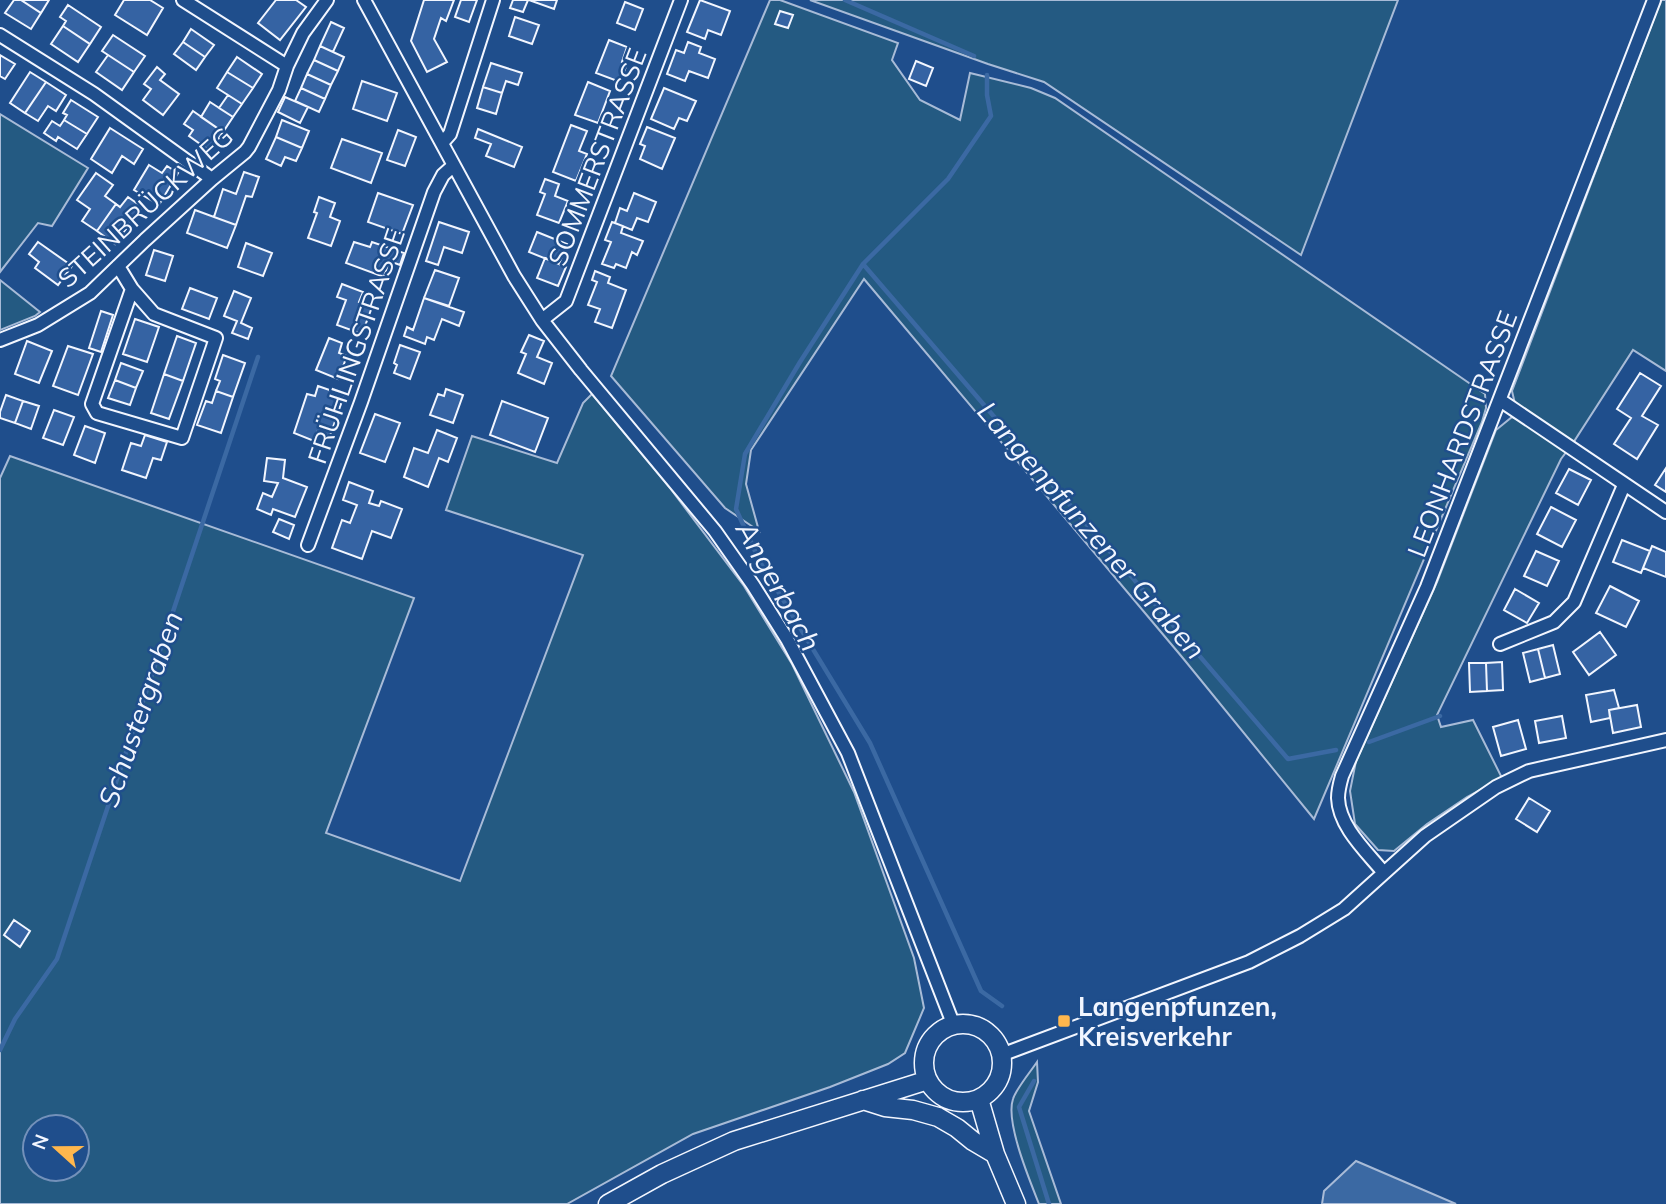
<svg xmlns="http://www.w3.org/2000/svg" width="1666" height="1204" viewBox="0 0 1666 1204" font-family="Mulish,sans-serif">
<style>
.green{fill:#245a82;stroke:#a8bbd7;stroke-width:2;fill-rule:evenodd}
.water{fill:#3b69a3;stroke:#a8bbd7;stroke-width:2}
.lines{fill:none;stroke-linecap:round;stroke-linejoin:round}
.stream{stroke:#3b69a3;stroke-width:4.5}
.building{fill:#3563a3;stroke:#f2f6ff;stroke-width:2}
.minor-casing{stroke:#f2f6ff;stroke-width:16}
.secondary-casing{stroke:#f2f6ff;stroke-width:21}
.minor{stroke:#1f4e8c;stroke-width:12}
.secondary{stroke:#1f4e8c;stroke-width:18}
.poi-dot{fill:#ffb74d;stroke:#1f4e8c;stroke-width:2.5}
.labels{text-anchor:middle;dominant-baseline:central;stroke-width:5;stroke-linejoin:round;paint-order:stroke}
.street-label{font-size:26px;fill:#f2f6ff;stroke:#1f4e8c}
.poi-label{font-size:26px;font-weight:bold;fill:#f2f6ff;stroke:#1f4e8c;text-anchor:start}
.water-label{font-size:28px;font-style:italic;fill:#f2f6ff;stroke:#1f4e8c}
</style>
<rect width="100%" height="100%" fill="#1f4e8c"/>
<path class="green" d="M770 0H780L898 43 892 60 920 100 960 120 970 73 1031 88 1055 98 1485 394 1486 408 1482 422 1314 819 1182 657 864 279 751 450 746 484 759 531 725 508 611 376Z
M810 0H1398L1301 255 1044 82 988 64Z
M1661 0H1666V371L1633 350 1573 443 1515 404 1512 391Z
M0 114 88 168 52 226 38 223 0 272Z
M0 280 40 312 35 316 0 330Z
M592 394 670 488 744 586 792 664 854 792 914 958 924 1008 905 1053 888 1064 830 1087 693 1134 567 1204H0V478L10 456 414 598 326 833 460 881 583 555 446 510 472 436 557 463 583 403ZM35 1127H77V1169H35Z
M1512 417 1529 424 1567 451 1561 459 1437 715 1441 727 1473 720 1502 778 1467 797 1427 824 1394 851 1378 850 1355 824 1350 791 1356 761 1437 582 1496 430Z
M1037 1062 1038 1082 1029 1111 1061 1204H1039C1030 1181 1005 1122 1013 1099 1016 1089 1031 1071 1037 1062Z"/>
<path class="water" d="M1356 1161 1456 1204H1322L1324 1191Z"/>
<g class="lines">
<path class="stream" d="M845 0 974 56
M987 75V95L991 116 948 179 863 264 800 362 745 454 736 509 760 562 870 743 981 991 1002 1006
M863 264 1288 759 1336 750
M1369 742 1440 716
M0 1050 15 1019 57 959 258 357
M1034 1081 1019 1107 1049 1204"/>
</g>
<path class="building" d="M14 0H21L41 13 31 29 5 13Z
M21 0H49L41 13Z
M124 0H150L163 8 147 35 115 15Z
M276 0H296L306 7 280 40 258 23Z
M424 0H454L446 21 441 18 434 39 447 62 427 72 411 41Z
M461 0H477L469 22 455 17Z
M513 0H528L523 12 510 8Z
M529 0H557L554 9Z
M700 0 730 11 721 35 708 30 705 39 687 32Z
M625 2 643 9 635 30 617 23Z
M68 5 101 27 90 44 63 26 66 21 60 17Z
M780 11 793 15 788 28 775 24Z
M515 17 539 25 532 44 509 36Z
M331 22 344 28 333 52 320 46Z
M63 26 90 44 78 62 51 44Z
M191 29 214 45 205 57 183 42Z
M113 35 145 56 134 72 102 51Z
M609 40 627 47 622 62 627 64 620 82 596 73Z
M183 42 205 57 196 70 174 54Z
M688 42 701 47 699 53 715 59 708 78 689 71 685 81 667 74 676 50 684 53Z
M320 46 344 57 338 71 314 60Z
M0 55 15 64 5 79 0 76Z
M108 55 134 72 122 90 96 72Z
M237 57 262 74 253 88 227 72Z
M314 60 338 71 331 85 307 74Z
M916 61 933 68 926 86 909 79Z
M491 63 522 73 518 85 506 81 502 93 483 87Z
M157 67 165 74 160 80 179 94 163 115 143 100 151 89 144 84Z
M30 72 46 82 25 113 10 103Z
M227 72 253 88 242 104 217 88Z
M307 74 331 85 325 99 301 88Z
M362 81 397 93 387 121 353 109Z
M46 82 66 95 56 111 48 106 38 121 25 113Z
M588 82 610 91 598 123 575 115Z
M483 87 502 93 496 114 477 108Z
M301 88 325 99 319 112 295 101Z
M664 88 696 101 687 121 679 118 674 129 651 119Z
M228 95 242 104 233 117 219 108Z
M285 97 308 107 300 123 278 112Z
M71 100 98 117 87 134 64 120 67 115 63 113Z
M210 102 233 117 223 132 201 117Z
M193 111 223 132 210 151 189 136 193 130 184 124Z
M64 120 87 134 77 149 58 137 56 141 44 133 52 121 60 126Z
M282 120 309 131 302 148 276 137Z
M571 125 587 131 579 151 587 154 576 181 553 172Z
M647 127 675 138 662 169 640 159 645 146 640 144Z
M110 128 143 149 134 164 122 156 112 173 91 159Z
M478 129 522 147 514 167 486 156 491 144 475 138Z
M398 130 416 137 405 166 387 160Z
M276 137 302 148 296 161 285 157 281 166 266 159Z
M342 139 382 153 371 183 331 168Z
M149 165 162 173 167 166 178 173 159 205 134 190Z
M244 172 259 177 252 197 246 196 236 225 214 217 223 189 236 194Z
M96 173 113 185 105 196 116 204 97 231 82 221 90 209 77 200Z
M545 179 559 184 555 196 568 201 559 223 537 215 545 194 540 192Z
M378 193 413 205 402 234 368 222Z
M634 193 656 202 648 222 637 218 632 230 615 223 620 208 627 211Z
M128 197 142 207 115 244 97 231 116 204 120 207Z
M319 197 335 203 330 217 340 221 331 246 308 238 317 213 314 212Z
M195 210 236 225 227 248 187 233Z
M439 222 469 232 462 253 444 247 438 265 426 261Z
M612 222 623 226 621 233 643 241 637 255 632 252 626 268 616 264 614 268 602 264 611 242 605 240Z
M537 232 567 244 559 264 529 252Z
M38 242 72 266 58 285 35 268 39 262 29 254Z
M354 242 370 247 372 242 404 253 400 265 389 261 384 277 346 263Z
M246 243 272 253 263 276 238 267Z
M154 250 173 256 165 281 146 275Z
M545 258 566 267 558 286 537 278Z
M435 270 459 278 449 306 424 298Z
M595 271 610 277 608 283 626 290 612 328 595 322 600 309 588 305 597 282 592 280Z
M342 284 363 292 359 302 372 307 362 334 337 325 346 300 337 297Z
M190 288 217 298 209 319 182 309Z
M234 291 251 298 241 323 252 328 248 339 232 333 237 321 224 316Z
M424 298 464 312 459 326 442 319 434 340 427 337 425 344 404 336 407 327 413 330Z
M101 311 113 315 101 352 89 348Z
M135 319 159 327 147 362 123 354Z
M529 335 544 341 537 357 552 363 544 384 518 373 526 354 521 352Z
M177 336 196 343 183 381 164 374Z
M329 338 342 343 339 353 347 356 338 379 316 370Z
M27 341 52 351 39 383 15 374Z
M400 345 420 352 410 379 394 373 397 365 394 363Z
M68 346 93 354 78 395 53 386Z
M223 355 245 363 233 397 216 391 220 381 215 379Z
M121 363 143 371 136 388 115 380Z
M1640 373 1661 386 1642 416 1658 425 1637 459 1614 444 1631 418 1617 409Z
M164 374 183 381 169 419 151 413Z
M115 380 136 388 130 405 108 398Z
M318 386 344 395 330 436 317 432 314 441 294 433 307 394 315 396Z
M446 389 463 395 453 423 430 415 438 394 444 396Z
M216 391 233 397 221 433 197 425 206 401 212 403Z
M6 395 23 401 15 423 0 418V412Z
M23 401 39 406 31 429 15 423Z
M502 401 548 418 535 452 490 435Z
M54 410 74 417 63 445 43 438Z
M375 414 400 423 385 462 360 453Z
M85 426 105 433 95 463 74 455Z
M437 430 457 438 448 462 439 458 428 487 404 477 414 448 428 453Z
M145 435 167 442 161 460 153 458 146 478 122 470 131 443 141 446Z
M267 458 285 460 283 478 307 487 295 517 273 509 271 515 257 509 263 493 272 497 278 483 264 481Z
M1666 468V492L1655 485Z
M1569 469 1591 480 1578 505 1556 493Z
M349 482 373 491 369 503 379 506 381 501 402 509 391 538 372 531 362 559 332 548 342 520 350 523 357 505 343 500Z
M1551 507 1576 520 1562 547 1537 534Z
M279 519 294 525 289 539 273 532Z
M1622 540 1650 551 1641 573 1613 562Z
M1652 546 1666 552V577L1643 568Z
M1536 551 1559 561 1547 586 1524 576Z
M1610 586 1639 601 1626 627 1596 613Z
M1515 589 1539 603 1527 623 1504 610Z
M1600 632 1616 655 1589 675 1573 652Z
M1553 645 1560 674 1545 678 1538 649Z
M1538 649 1545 678 1530 682 1523 653Z
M1502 662 1503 690 1487 691 1486 663Z
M1469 663H1486L1487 691 1470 692Z
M1614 690 1619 708 1609 710 1610 718 1591 722 1586 695Z
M1637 705 1641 727 1613 733 1609 710Z
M1562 716 1566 738 1539 743 1535 721Z
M1518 720 1526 749 1501 756 1493 727Z
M1529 798 1550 811 1537 832 1516 819Z
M14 920 30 931 20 947 4 935Z"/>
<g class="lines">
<defs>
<path id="minor" d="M183 0 287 66
M364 0 514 276 542 320 581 370 715 531 753 585 787 639 848 753 954 1026
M0 35 94 94 212 179
M442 143 450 134 493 0
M118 266 132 289 92 404 97 413 182 438 216 338 154 314 132 289
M542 320 566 301 681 0
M0 340 38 325 90 293 145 240 212 179 245 152 249 147 279 90 287 66 303 33 327 0
M1500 400 1666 512
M308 545 361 402 434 192 443 175 453 166
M1500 644 1554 622 1574 602 1624 485
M1384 873C1367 852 1339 827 1338 798 1338 791 1340 783 1342 776L1427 587 1654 0
M1001 1055 1249 962 1300 936 1344 909 1425 836 1496 787 1529 771 1666 740"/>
<path id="secondary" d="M924 1063a39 39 0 1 1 78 0a39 39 0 1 1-78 0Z
M979 1099 995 1154 1016 1204
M863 1100 885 1107 913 1110 938 1117 957 1128 973 1141 995 1154
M608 1204 662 1174 734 1141 928 1080"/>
</defs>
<use href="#minor" class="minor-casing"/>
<use href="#secondary" class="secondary-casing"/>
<use href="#minor" class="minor"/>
<use href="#secondary" class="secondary"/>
</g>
<rect class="poi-dot" x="1057" y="1014" width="14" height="14" rx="3.5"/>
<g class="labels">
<g class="street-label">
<text transform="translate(597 157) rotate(-69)">SOMMERSTRASSE</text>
<text transform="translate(145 207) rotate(-42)">STEINBRÜCKWEG</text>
<text transform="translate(356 346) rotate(-71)">FRÜHLINGSTRASSE</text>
<text transform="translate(1462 434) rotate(-69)">LEONHARDSTRASSE</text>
</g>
<g class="poi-label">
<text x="1078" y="1006">Langenpfunzen,<tspan x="1078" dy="30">Kreisverkehr</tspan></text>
</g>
<g class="water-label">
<text transform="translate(1092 530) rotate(49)">Langenpfunzener Graben</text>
<text transform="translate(779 586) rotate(61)">Angerbach</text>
<text transform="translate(140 709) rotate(-71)">Schustergraben</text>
</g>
</g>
<g transform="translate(56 1148) rotate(291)"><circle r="33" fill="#1f4e8c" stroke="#7391ba" stroke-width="2"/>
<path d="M0-5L12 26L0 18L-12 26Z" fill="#ffb74d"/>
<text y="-10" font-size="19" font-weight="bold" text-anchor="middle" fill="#f2f6ff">N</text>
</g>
</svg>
